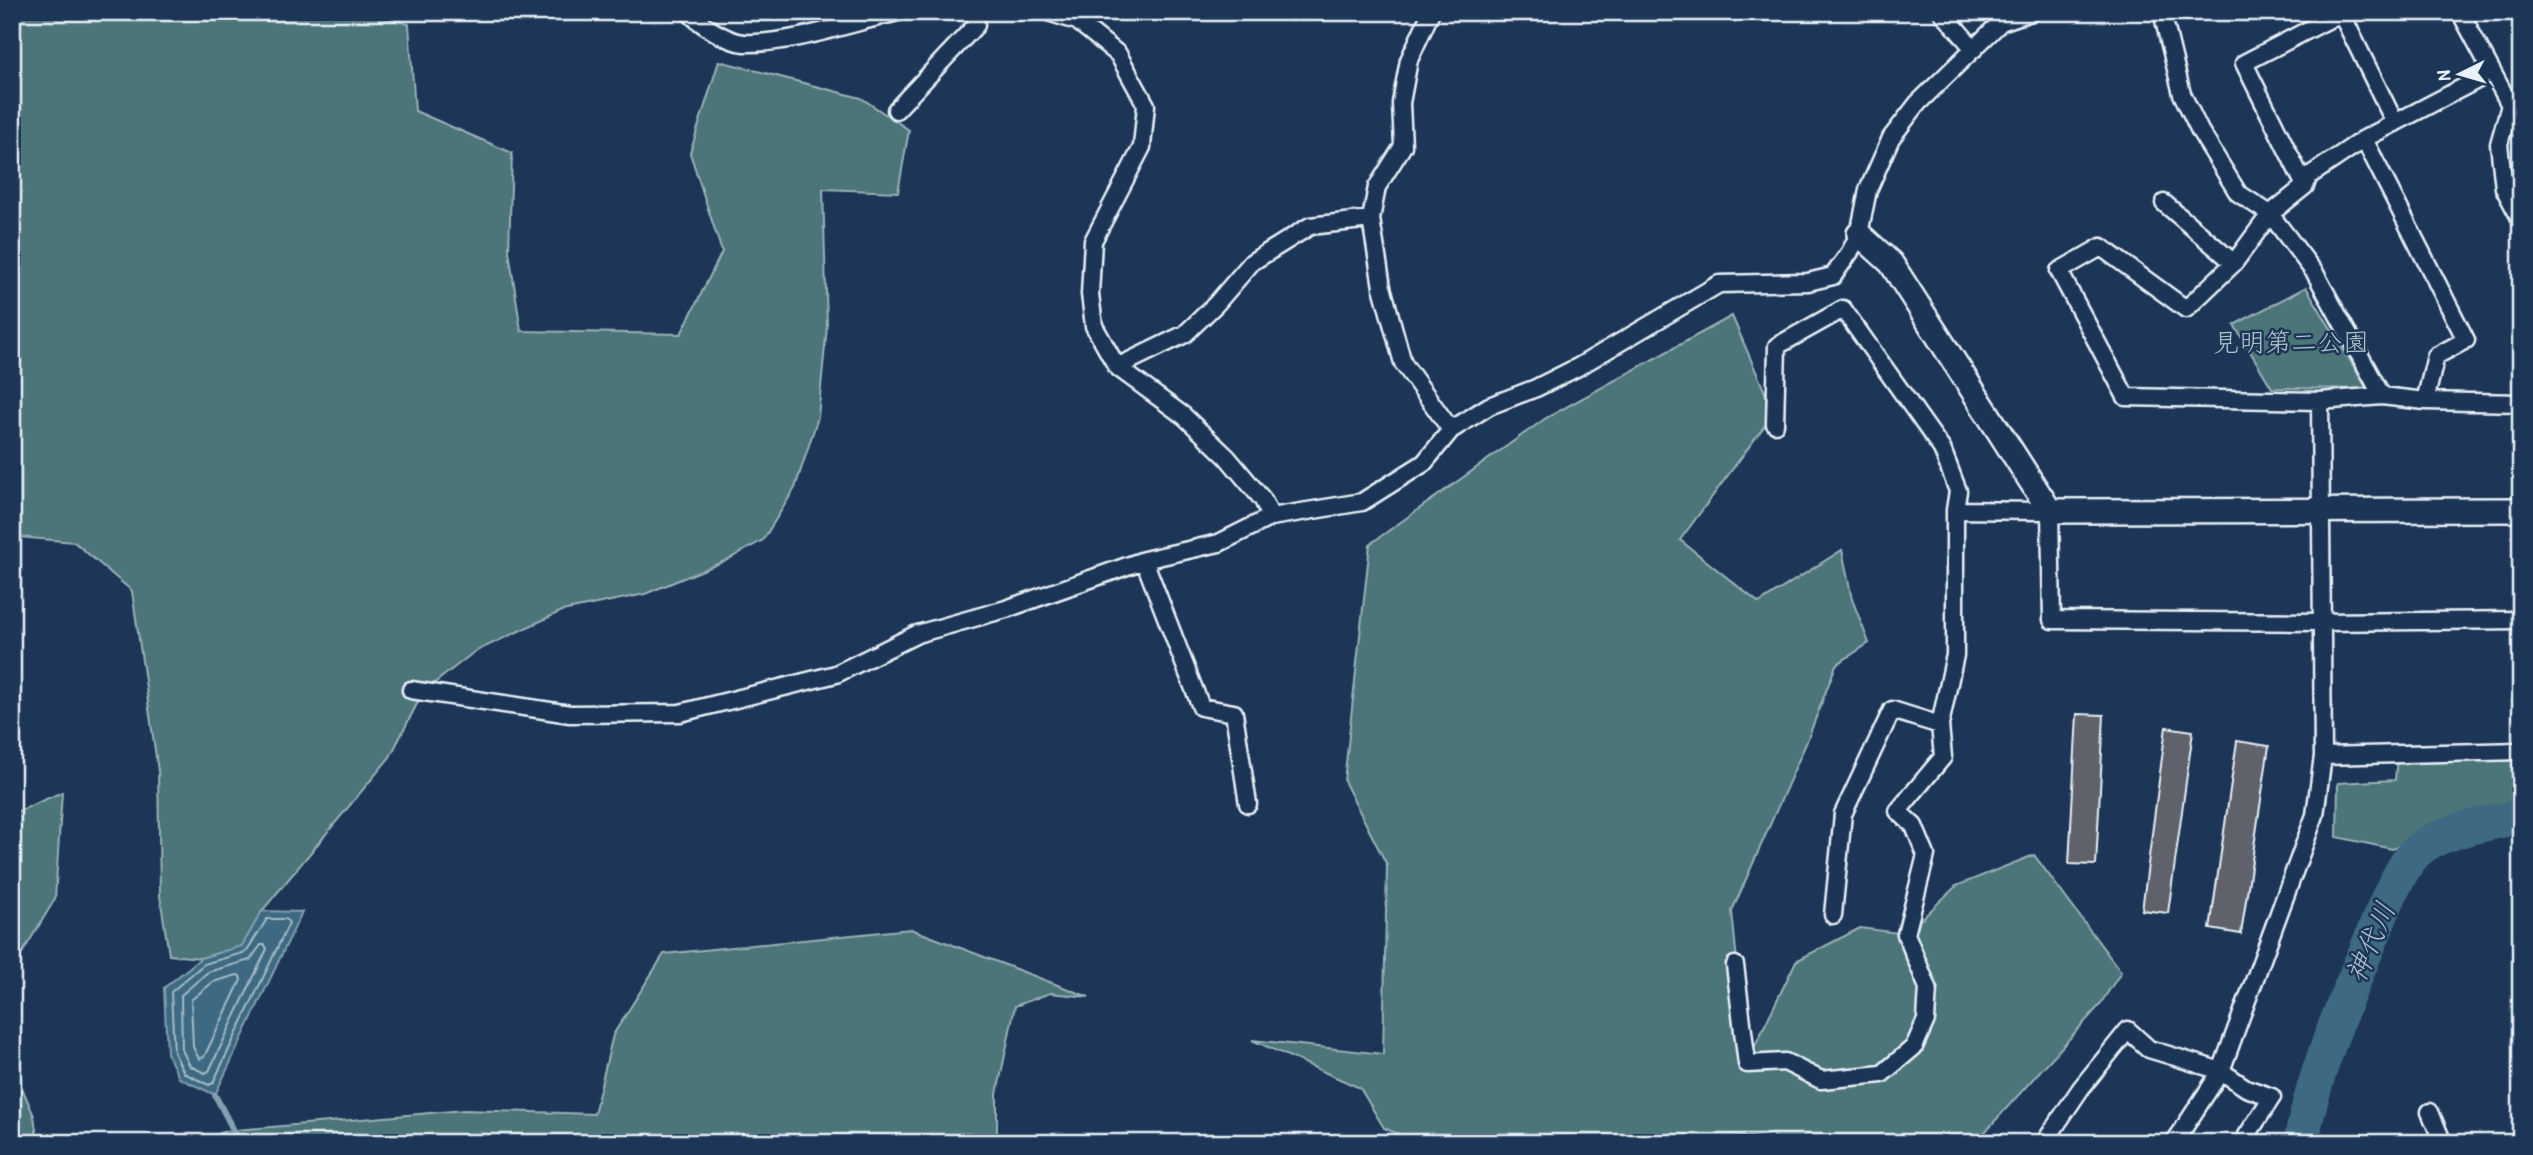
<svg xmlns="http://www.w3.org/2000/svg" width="2533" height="1155" viewBox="0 0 2533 1155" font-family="'Patrick Hand','Klee One',sans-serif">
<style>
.green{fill:#4c7478;stroke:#9ab2b8;stroke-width:2}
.water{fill:#3e6a82;stroke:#82a0b1;stroke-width:2}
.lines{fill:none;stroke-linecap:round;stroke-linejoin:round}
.shore{stroke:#a4bbc9;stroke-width:2}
.stream{stroke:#82a0b1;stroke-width:6}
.river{stroke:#3e6a82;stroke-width:35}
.building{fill:#5f626a;stroke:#e8f1f8;stroke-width:2}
.street-casing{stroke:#e8f1f8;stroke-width:21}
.secondary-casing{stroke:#e8f1f8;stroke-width:28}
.street{stroke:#1d3557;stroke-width:16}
.secondary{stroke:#1d3557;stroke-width:23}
.labels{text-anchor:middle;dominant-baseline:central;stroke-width:5;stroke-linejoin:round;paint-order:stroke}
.park-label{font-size:26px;fill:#b1c5cb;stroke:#1d3557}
.water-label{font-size:28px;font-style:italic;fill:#acc2cf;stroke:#1d3557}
</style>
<rect width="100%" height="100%" fill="#1d3557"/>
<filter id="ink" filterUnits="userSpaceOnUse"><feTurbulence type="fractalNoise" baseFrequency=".0143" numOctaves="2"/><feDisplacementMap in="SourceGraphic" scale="14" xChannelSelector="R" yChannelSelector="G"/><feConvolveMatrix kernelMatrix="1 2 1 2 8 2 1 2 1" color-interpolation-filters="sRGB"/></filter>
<g filter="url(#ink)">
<path class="green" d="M12 12H361L409 24 415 111 512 153 509 251 521 331 681 334 722 252 690 153 719 61 861 98 909 130 898 192 823 189 827 326 818 417 795 488 763 540 727 560 645 594 562 611 474 652 423 692 390 757 262 911 242 946 201 958 169 955 160 896 158 771 132 591 74 542 19 537 12 540Z
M2306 287 2367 389 2272 388 2234 325Z
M1732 316 1774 413 1680 540 1759 603 1842 550 1852 599 1869 643 1836 665 1807 741 1732 911 1747 1062 1796 961 1860 928 1906 934 1956 886 2034 855 2121 972 2099 1006 1975 1143H1779L1772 1134 1684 1143H1419L1384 1128 1360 1088 1252 1040 1383 1054 1387 865 1344 781 1370 544 1546 418Z
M2521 751V817L2432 835 2392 849 2337 837 2338 783 2395 780 2397 756Z
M62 792 55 899 12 970V814Z
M911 929 1089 997 1050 993 1015 1006 997 1094V1143H200L225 1131 464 1110 594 1114 613 1035 664 954Z
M12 1064 34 1116 38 1143H12Z"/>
<path class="water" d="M262 911 302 912 215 1095 179 1078 167 1053 164 988 201 958 242 946Z"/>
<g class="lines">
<path class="shore" d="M267 919H286L289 923 213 1083 209 1085 184 1073 174 1052 171 992 204 964 246 952Z
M265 945 267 949 209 1071 205 1073 190 1066 182 1050 181 995 208 972 250 960 261 945Z
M237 975 240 976 241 980 204 1057 199 1059 193 1047 191 1000 213 982Z"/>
<path class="stream" d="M215 1095 240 1143
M419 1143 431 1140 538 1143"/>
<path class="river" d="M2301 1143C2314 1071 2344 1003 2372 937 2381 914 2399 868 2416 852 2439 830 2490 824 2521 816"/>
</g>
<path class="building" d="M2077 714 2104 715 2096 865 2069 864Z
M2166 727 2193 731 2168 913 2142 910Z
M2237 741 2269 746 2241 934 2210 929Z"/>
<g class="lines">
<defs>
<path id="street" d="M689 12C699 24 728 42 744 43 788 45 854 22 898 12
M1048 12 1077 21 1118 54 1146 105 1142 147 1093 241 1090 294 1094 326 1117 367 1184 416 1227 457 1263 500 1271 517 1362 502 1424 463 1451 430 1489 406 1536 388 1578 367 1719 284 1808 282 1833 276 1850 252 1859 234 1868 190 1891 138 1918 103 2001 22 2031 12
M1431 12 1409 60 1401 103 1403 146 1377 187 1371 219 1382 287 1403 363 1451 430
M1942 12 1974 49
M2162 12 2182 94 2200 131 2238 193 2270 214 2315 273 2382 396
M2460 12 2510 105 2499 144 2504 188 2521 220
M2487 63 2481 78 2364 139 2309 176 2305 186 2270 214 2234 263 2186 309 2101 247 2059 271 2126 397 2320 401 2382 396 2425 401 2521 403
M896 110 976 25 975 12
M2364 139 2466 340 2436 356 2425 401
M2305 186 2244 63 2341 13 2395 123
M2164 203 2234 263
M1117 367 1185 334 1216 304 1252 262 1310 226 1371 219
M1955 510 2050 511 2052 620 2322 622 2521 620
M1144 560 1201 707 1234 713 1248 804
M411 690 570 714 680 713 836 674 917 634 1006 609 1144 560 1219 543 1271 517
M2323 756 2521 751
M1833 915 1843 814 1892 710 1940 725
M1735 965 1747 1064 1785 1062 1821 1080 1882 1074 1914 1047 1926 1020 1928 988 1906 934 1926 855 1914 826 1898 811 1943 757 1940 725 1955 655V510L1958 491 1942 449 1843 309 1777 346 1775 424
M2430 1112 2443 1143
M2044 1143 2081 1088 2128 1030 2149 1049 2221 1071 2246 1088 2272 1097 2242 1143
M2174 1143 2221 1071 2315 815 2323 756 2320 401"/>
<path id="secondary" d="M1859 234 1891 263 2050 511 2521 510"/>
</defs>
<use href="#street" class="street-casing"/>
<use href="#secondary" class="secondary-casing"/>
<use href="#street" class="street"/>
<use href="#secondary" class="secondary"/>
</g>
</g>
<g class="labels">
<g class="park-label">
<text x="2291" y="341">見明第二公園</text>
</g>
<g class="water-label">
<text transform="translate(2370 942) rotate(-67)">神代川</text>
</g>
</g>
<rect width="2533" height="1155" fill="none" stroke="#1d3557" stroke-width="42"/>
<rect x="21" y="21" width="2491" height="1113" fill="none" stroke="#e8f1f8" stroke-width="2.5" filter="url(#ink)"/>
<g transform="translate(2460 74) rotate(265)" stroke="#1d3557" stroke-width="5" paint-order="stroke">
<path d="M0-5L12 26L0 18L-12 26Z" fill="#e8f1f8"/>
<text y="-10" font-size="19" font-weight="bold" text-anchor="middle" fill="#e8f1f8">N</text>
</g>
</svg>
